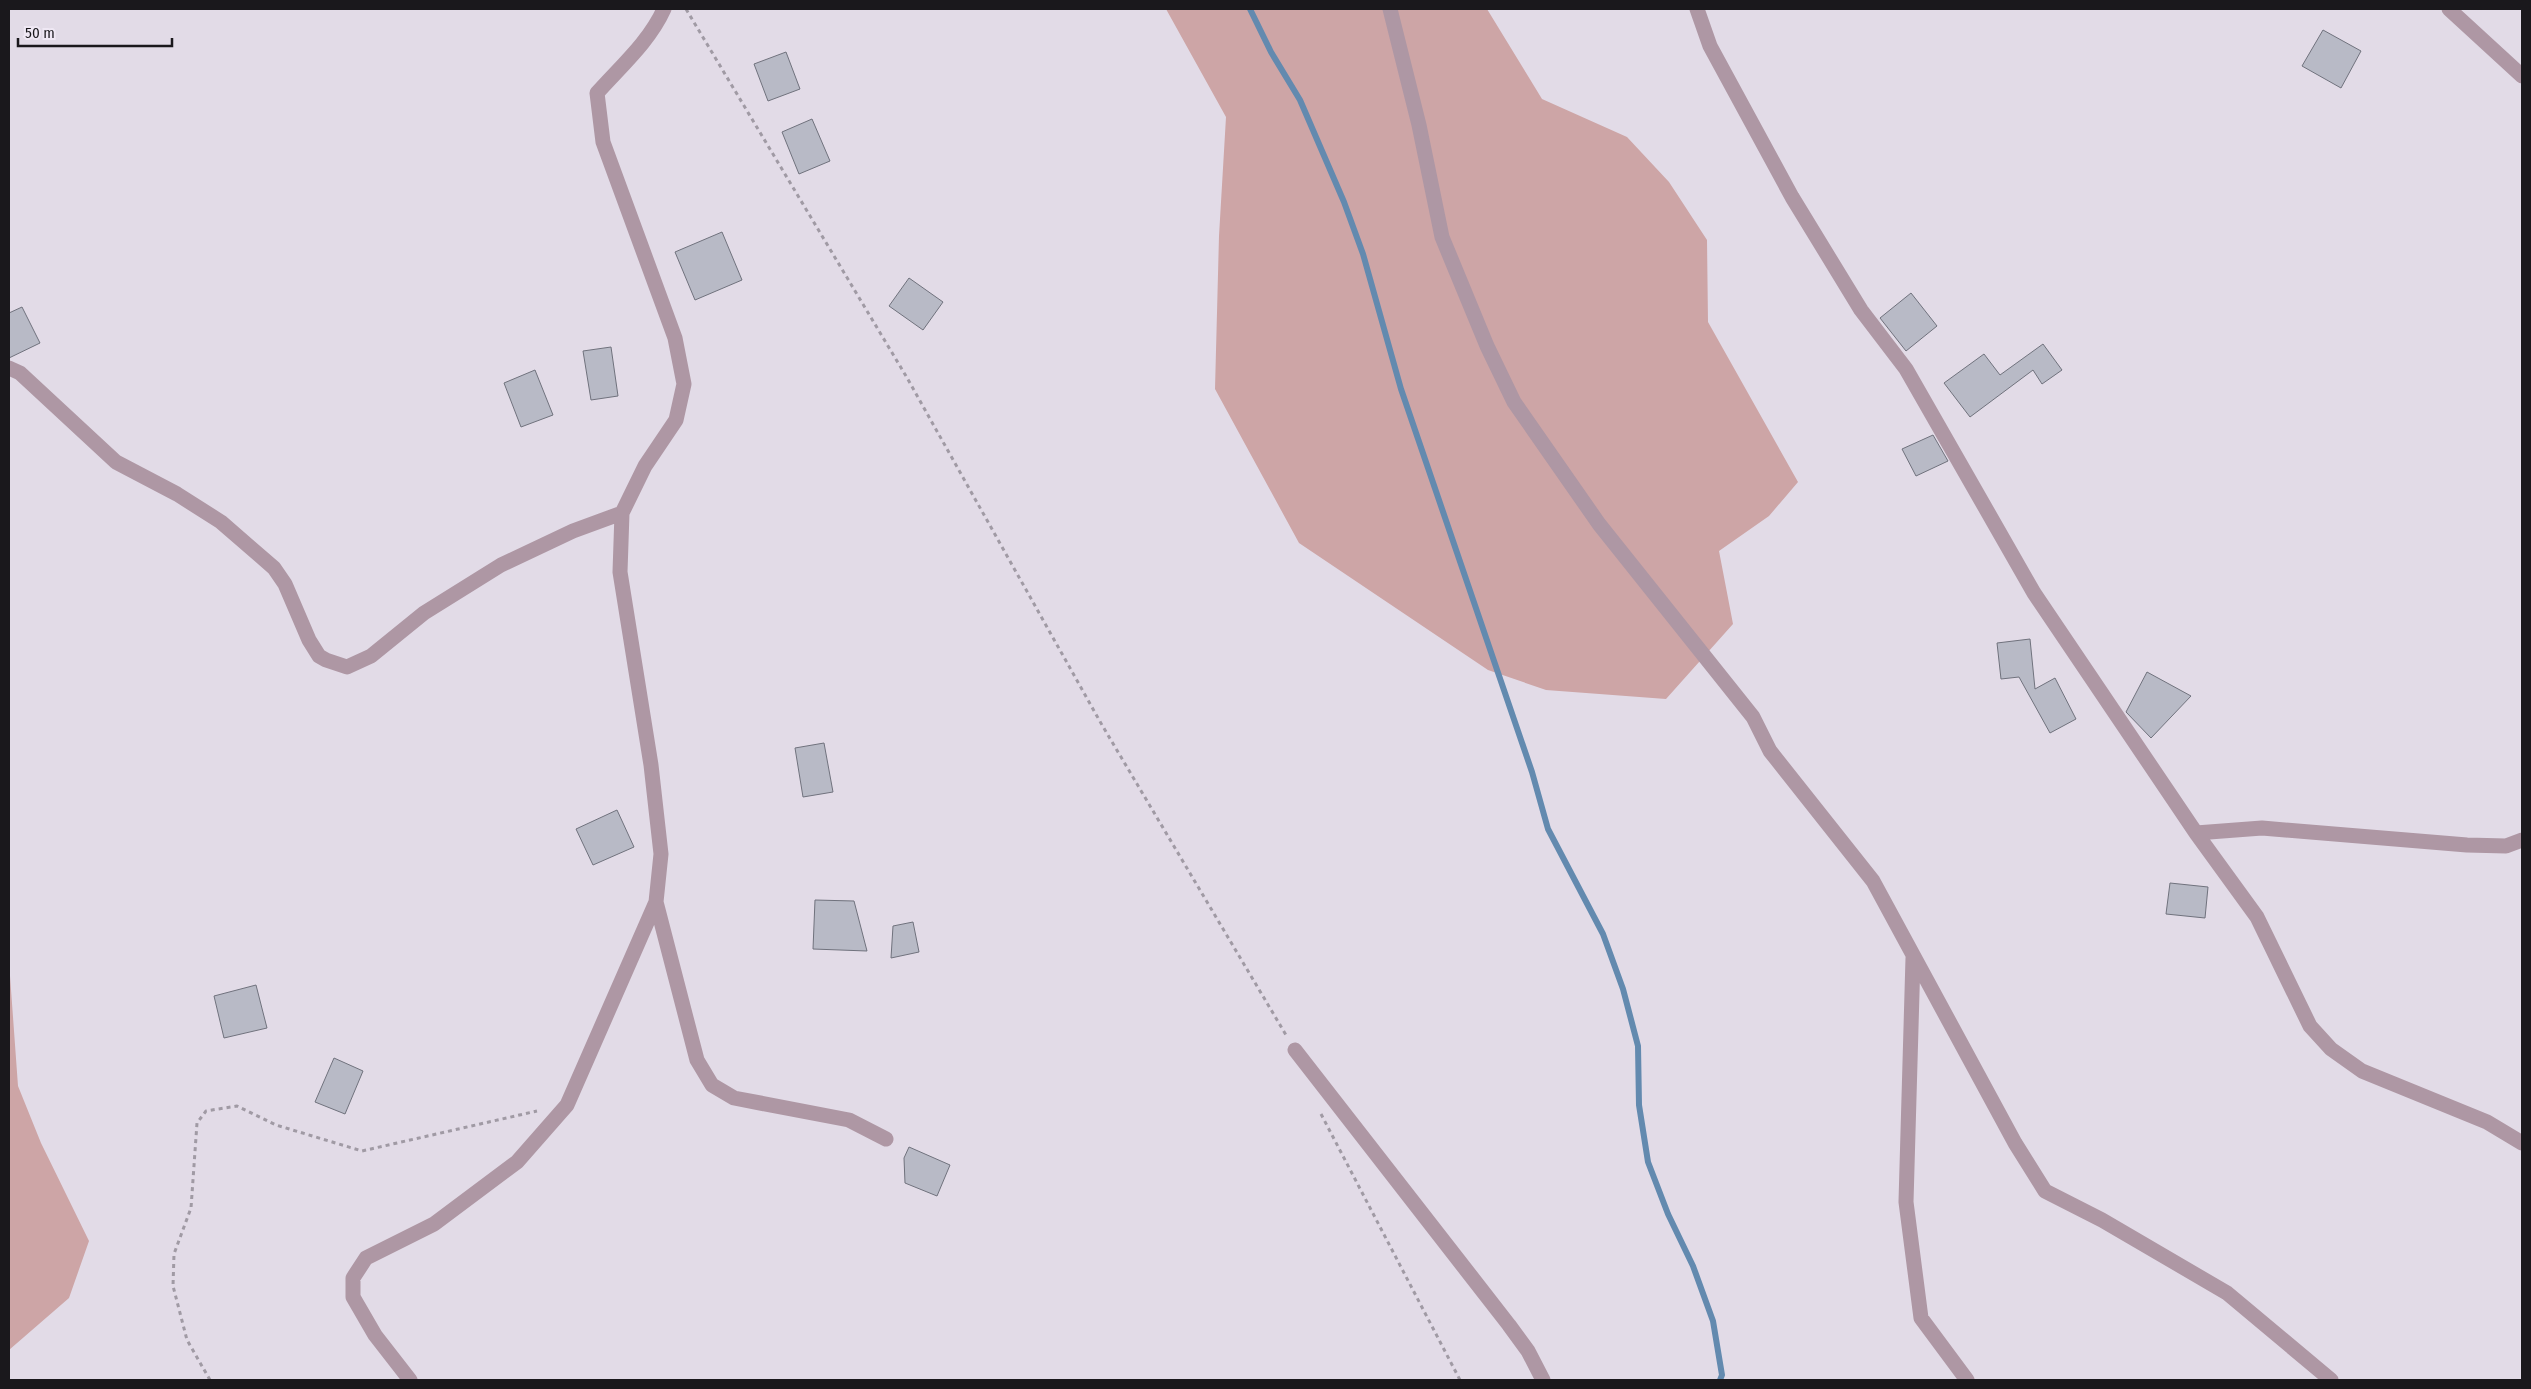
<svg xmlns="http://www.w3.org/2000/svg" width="2531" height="1389" viewBox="0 0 2531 1389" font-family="'Fira Sans Condensed',sans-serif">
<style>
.green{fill:#cda5a6}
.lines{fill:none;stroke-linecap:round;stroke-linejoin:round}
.stream{stroke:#638aaf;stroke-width:6}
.building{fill:#b8bac6;stroke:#70727d}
.path{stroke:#a09aa4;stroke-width:3;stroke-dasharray:4 4;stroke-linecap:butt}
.minor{stroke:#ae97a4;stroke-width:15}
</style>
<rect width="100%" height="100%" fill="#e2dbe7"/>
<path class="green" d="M1166 9H1487L1542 99 1627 137 1669 182 1707 240 1708 322 1798 482 1769 516 1719 551 1733 624 1666 699 1546 690 1488 670 1299 543 1215 389 1219 236 1226 117Z
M9 962 18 1086 41 1143 89 1241 69 1298 9 1350Z"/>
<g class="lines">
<path class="stream" d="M1250 9 1271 52 1300 100 1344 202 1363 254 1401 389 1532 772 1548 829 1603 934 1623 989 1638 1046 1639 1105 1648 1162 1668 1214 1693 1266 1713 1321 1722 1375 1720 1380"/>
</g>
<path class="building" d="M2323 30 2361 51 2341 88 2302 66Z
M786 52 800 89 768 101 754 64Z
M812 119 830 161 799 174 782 132Z
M722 232 742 280 695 300 675 252Z
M909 278 943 302 923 330 889 306Z
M1911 293 1937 326 1906 351 1880 318Z
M22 307 40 343 9 358V313Z
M2043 344 2062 370 2042 384 2033 370 1970 417 1944 383 1984 354 2000 375Z
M611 347 618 396 591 400 583 351Z
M535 370 553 415 521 427 504 383Z
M1933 435 1948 461 1916 476 1902 449Z
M2030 639 2035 689 2055 678 2076 719 2050 733 2019 677 2001 679 1997 643Z
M2147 672 2191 696 2151 738 2126 712Z
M824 743 833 792 803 797 795 748Z
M617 810 634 847 593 865 576 829Z
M2170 883 2208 887 2205 918 2166 914Z
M815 900 854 901 867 951 813 949Z
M913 922 919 952 891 958 893 926Z
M256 985 267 1028 224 1038 214 996Z
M334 1058 363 1071 345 1114 315 1102Z
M909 1147 950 1165 937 1196 905 1183 904 1158Z"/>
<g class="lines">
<path class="path" d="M686 9 906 376 1102 725 1286 1035
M1321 1114 1460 1380
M210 1380 187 1340 173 1286 174 1254 191 1208 197 1123 206 1111 237 1106 276 1125 362 1151 537 1111"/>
<path class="minor" d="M1390 9 1419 125 1442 237 1487 346 1514 402 1599 524 1753 717 1770 751 1873 881 2015 1143 2045 1191 2102 1220 2227 1293 2331 1380
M1697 9 1710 46 1792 197 1861 310 1906 369 2034 593 2196 833 2257 917 2310 1026 2331 1049 2362 1071 2487 1122 2522 1143
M2449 9 2522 76
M9 368 20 373 116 462 177 494 221 522 274 568 285 584 309 640 319 656 326 660 347 667 371 656 424 613 501 565 573 531 622 513
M2196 833 2262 828 2467 845 2506 846 2522 840
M656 902 697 1060 712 1085 734 1098 849 1120 886 1139
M1913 958 1906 1202 1921 1318 1967 1380
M1295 1050 1509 1325 1528 1351 1543 1380
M410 1380 375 1335 353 1297V1278L366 1258 434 1224 517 1162 567 1105 656 902 661 854 651 765 620 572 622 513 645 466 676 420 684 384 675 338 603 142 597 93C621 66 649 42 664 9"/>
</g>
<rect width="2531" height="1389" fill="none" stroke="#1a181c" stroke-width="20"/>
<path d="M18 38v8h154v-8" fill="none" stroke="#1a181c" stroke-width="2.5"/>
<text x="25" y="38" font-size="15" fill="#1a181c" stroke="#efe8f4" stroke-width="4" paint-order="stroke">50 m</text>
</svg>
